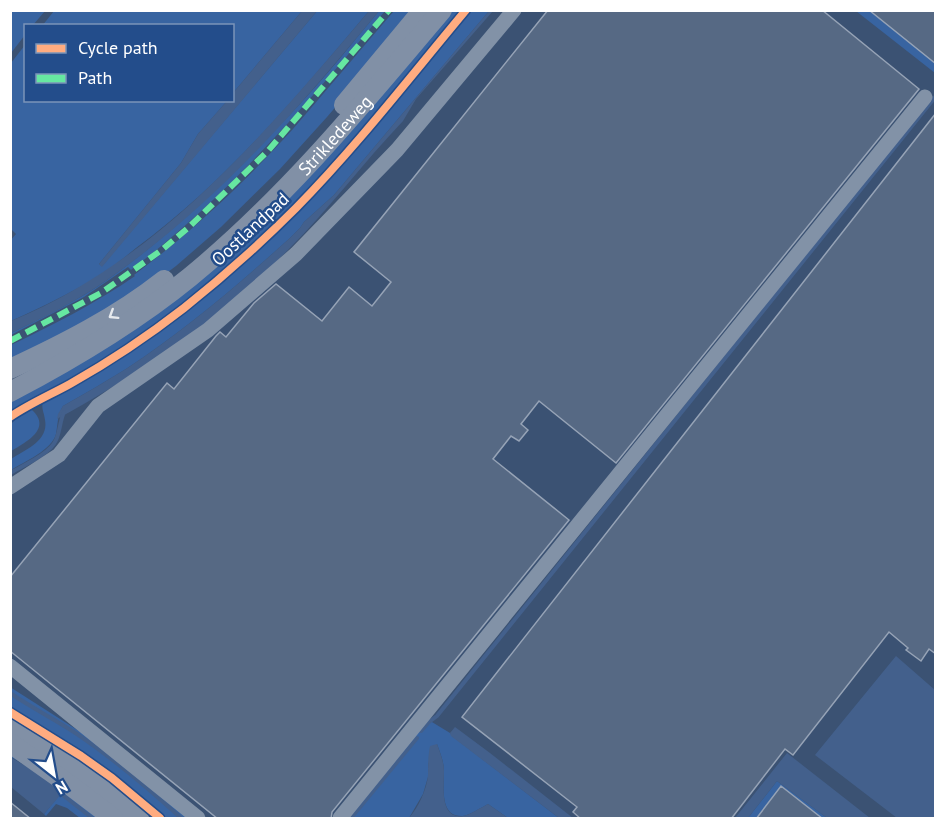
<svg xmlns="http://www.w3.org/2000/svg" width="946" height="829" viewBox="0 0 946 829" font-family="'PT Sans',sans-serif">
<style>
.green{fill:#3864a1}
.water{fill:#43608c}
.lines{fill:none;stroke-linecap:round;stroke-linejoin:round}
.stream{stroke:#43608c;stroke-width:4}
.building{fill:#566984;stroke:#96a3b6;stroke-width:1.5}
.minor{stroke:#8292a7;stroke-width:15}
.major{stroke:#8190a6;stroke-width:20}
.quiet{stroke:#66e7a1;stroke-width:6;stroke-dasharray:12 6;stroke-linecap:butt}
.cycleway-casing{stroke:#234d8b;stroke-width:11}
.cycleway{stroke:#ffac80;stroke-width:8}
.oneway{stroke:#e6e9ed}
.labels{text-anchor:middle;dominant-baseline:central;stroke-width:5;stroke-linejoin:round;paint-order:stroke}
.street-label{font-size:18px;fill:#fff;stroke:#234d8b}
</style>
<rect width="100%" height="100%" fill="#3b5273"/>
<path class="green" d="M11 11H45L33 25 26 26 25 35 11 53Z
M54 11H302L233 93 232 26H42Z
M317 11H369C298 95 226 182 136 248 120 261 103 275 84 285 60 298 36 310 11 321L10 241 16 234 10 228 11 63 25 45 26 100 227 101 198 134 181 163 99 264 102 266Z
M379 11H385C306 105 229 195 131 270L128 267 84 297 11 335V333C43 317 77 301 107 280 178 230 240 168 299 105 327 75 353 42 379 11Z
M394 11H412L397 35 327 117 280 169 221 227 176 266 140 293 11 364V345C53 325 96 303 135 276L134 275C192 232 245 182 293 129 327 90 360 50 394 11Z
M445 11H462C384 105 307 201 213 281 170 316 123 350 75 377 54 388 32 399 11 411V400L166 300Z
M471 11H489L334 195 304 222 300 228 290 238C238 285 185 330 126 369 105 382 84 394 63 406 57 416 58 424 56 434 52 450 24 462 11 470V459C25 450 49 441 45 420 44 412 41 409 43 401 117 362 187 314 249 258 331 183 400 95 471 11Z
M856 11H935V73Z
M26 410H32C53 429 24 443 11 451V424L15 420 14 419Z
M10 687 104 747 188 818H166L152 809 106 770 71 745 11 708Z
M427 719 450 733 452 736 559 818H508L488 804C482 807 468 816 463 816 439 818 444 786 444 771 444 762 440 752 437 744L428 764V777L423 794 409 818H348Z
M10 746 108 818H80L67 808 56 804 46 816 44 814 62 792 29 767 11 757Z
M777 781 827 818H748Z"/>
<path class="water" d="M302 11H317L102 267 99 264 181 163 198 134 227 101 232 100 233 93Z
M369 11H379C353 42 327 74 299 105 242 169 178 231 107 280 77 301 43 318 11 333V321C160 260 267 131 369 11Z
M489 11H493L416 99 403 121C363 163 329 209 288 250 221 319 141 373 57 419L58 414 63 406C84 394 105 382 126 369 185 330 238 285 290 238L300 228 304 222 334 195Z
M896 656 935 690V818H897L815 755Z
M455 727 490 753 573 818H559L451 736 450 733Z
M437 744C440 753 444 762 444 771 444 786 439 819 463 816 468 816 482 807 488 804L508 818H457L445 817 441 818H409C418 808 427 789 428 775 428 765 428 756 430 746Z
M787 753 870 818H827L777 781 748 818H735Z
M10 757 40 774 63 792 44 814 11 787Z"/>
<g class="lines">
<path class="stream" d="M10 473C24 465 50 454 56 440 60 431 60 421 64 412
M10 693C32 708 56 720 77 734 114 759 148 788 181 818
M421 731 429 722 437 716 499 639 936 96
M57 793 59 792 92 818
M351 818 417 738"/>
</g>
<path class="building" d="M548 10H822L919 89 616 463 539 401 521 424 528 430 519 441 511 436 493 459 569 520 332 812 331 819H218L10 651V577L167 383 174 389 216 336 220 332 226 337 254 303 276 284 322 321 349 287 372 306 391 282 354 252Z
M869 10H936V64Z
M936 113V654L929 649 921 661 906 650 908 648 889 632 793 755 785 749 731 819H581L573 812 577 807 462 717Z
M781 786 823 819H756Z
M10 802 31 819H10Z"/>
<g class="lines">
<path class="minor" d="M10 487 59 455 98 406 208 330 296 254 397 150 514 10
M10 666 198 818
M340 818 925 97"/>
<g class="major">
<path d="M344 105 423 10"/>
<path d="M10 369C64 344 117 317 164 280"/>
<path id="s1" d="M10 392C73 359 135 322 190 277 285 199 363 104 442 10"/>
<path d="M10 728C56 754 99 784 139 818"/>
<path d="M10 743 71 786 113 818"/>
</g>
<path class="quiet" d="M10 341 101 293 163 249 189 227 267 152 389 10"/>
<defs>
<path id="cycleway" d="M10 417C29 404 50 395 70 384 109 362 148 336 184 308 223 277 261 243 296 208 357 146 410 77 466 10
M10 712 81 756 112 778 160 818"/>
</defs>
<use href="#cycleway" class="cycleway-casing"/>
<use href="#cycleway" class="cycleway"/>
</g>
<defs><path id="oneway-chevron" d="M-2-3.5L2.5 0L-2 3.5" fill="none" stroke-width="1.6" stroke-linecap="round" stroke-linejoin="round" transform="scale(1.5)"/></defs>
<use class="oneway" href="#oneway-chevron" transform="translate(113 315) rotate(148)"/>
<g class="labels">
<g class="street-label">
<text stroke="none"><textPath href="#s1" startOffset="417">Strikledeweg</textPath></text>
<text transform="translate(250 229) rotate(-43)">Oostlandpad</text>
</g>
</g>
<rect width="946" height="829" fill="none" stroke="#ffffff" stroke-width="24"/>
<rect x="24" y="24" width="210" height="78" fill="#234d8b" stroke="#7b94b9" stroke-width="1.5"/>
<rect x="36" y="44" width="30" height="9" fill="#ffac80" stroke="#7b94b9" stroke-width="1.5"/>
<text x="78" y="54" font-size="18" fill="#ffffff">Cycle path</text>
<rect x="36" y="74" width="30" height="9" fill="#66e7a1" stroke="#7b94b9" stroke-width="1.5"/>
<text x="78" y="84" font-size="18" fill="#ffffff">Path</text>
<g transform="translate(54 775) rotate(149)" stroke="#234d8b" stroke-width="4.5" paint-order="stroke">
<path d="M0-4.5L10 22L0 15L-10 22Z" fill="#ffffff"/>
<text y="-9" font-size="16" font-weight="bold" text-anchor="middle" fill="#ffffff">N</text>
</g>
</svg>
